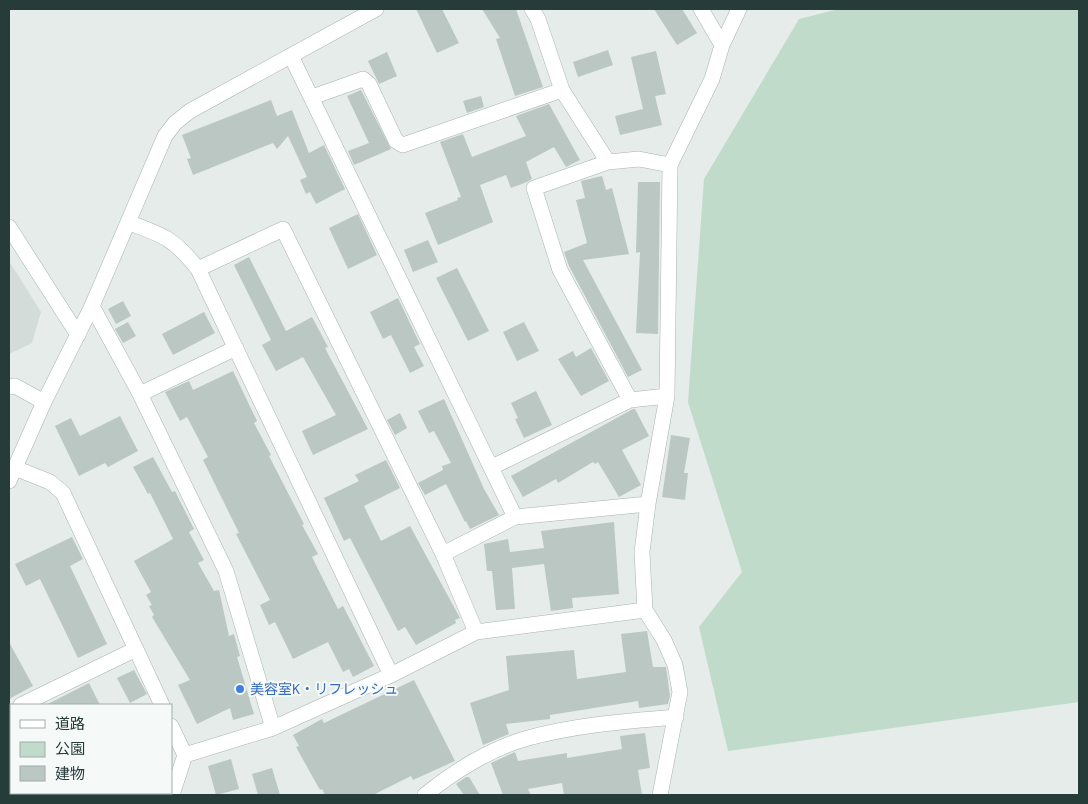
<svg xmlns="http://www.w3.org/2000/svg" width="1088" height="804" viewBox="0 0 1088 804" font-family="'DM Sans','Noto Sans JP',sans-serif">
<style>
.built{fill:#d3dcd9}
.green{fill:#c1dbca}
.building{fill:#bbc7c3}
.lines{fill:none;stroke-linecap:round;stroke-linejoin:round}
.minor-casing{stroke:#a8b4b1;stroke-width:16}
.tertiary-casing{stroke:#a8b4b1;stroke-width:16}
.minor{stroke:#fff;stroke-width:15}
.tertiary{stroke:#fff;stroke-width:15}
.shop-dot{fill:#3f7fe0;stroke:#f5f9f8;stroke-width:2}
.labels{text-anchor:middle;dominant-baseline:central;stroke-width:4;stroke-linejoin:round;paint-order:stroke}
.shop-label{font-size:14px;fill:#366cbe;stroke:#f5f9f8;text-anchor:start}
</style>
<rect width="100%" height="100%" fill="#e5ecea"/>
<path class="built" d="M9 261 41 312 32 343 9 354Z"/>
<path class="green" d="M839 9H1079V702L728 751 699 627 742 572 688 402 704 179 799 19Z"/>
<path class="building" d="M416 9H442L459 43 437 53Z
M482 9H516L543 87 515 96 496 39 500 38Z
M654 9H682L697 33 677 45Z
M608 50 613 65 578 77 573 62Z
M656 51 666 94 655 96 662 125 620 135 615 116 643 109 631 57Z
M387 52 397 76 379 84 368 61Z
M361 90 391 149 354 165 348 151 369 143 347 96Z
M481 96 484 107 467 113 463 101Z
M271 100 277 116 292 110 309 153 324 145 345 189 316 204 310 192 306 194 300 180 307 177 288 136 277 149 273 143 193 175 187 159 191 158 182 135Z
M549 104 580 160 566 167 554 147 526 162 532 179 527 182 511 188 506 175 480 185 493 222 438 245 425 213 458 200 457 198 461 197 440 142 463 134 472 157 526 136 516 116Z
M602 176 606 190 612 188 629 254 583 260 642 370 628 377 569 266 564 252 587 243 576 200 585 198 581 181Z
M638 182H660L658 334 636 333 640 252 636 253Z
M358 214 377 255 348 269 329 228Z
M428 240 438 262 413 272 404 250Z
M249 257 286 331 312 317 328 347 325 348 368 429 313 455 302 431 336 415 303 357 276 371 262 345 271 340 234 265Z
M457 268 489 331 468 341 436 278Z
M398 298 420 344 414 347 424 366 410 373 391 335 383 339 370 312Z
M123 301 131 316 116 324 108 309Z
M204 312 215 333 173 355 162 334Z
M128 322 136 336 123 343 115 329Z
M524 322 539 351 517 361 503 332Z
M591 348 609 381 581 396 558 359 573 351 576 357Z
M233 371 257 421 254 423 271 455 269 456 304 524 302 525 318 554 312 557 338 609 343 606 374 666 353 677 349 669 343 672 328 642 293 659 275 622 269 625 260 605 270 600 236 534 239 533 203 460 208 457 187 417 180 421 165 392 189 381 193 390Z
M536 391 552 425 524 438 515 419 518 418 511 403Z
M444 399 484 489 499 515 470 529 466 521 465 522 446 484 425 495 418 483 443 470 442 466 451 463 434 431 429 433 418 411Z
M633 409H635L649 436 622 450 641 485 619 497 598 462 595 464 593 462 558 483 556 479 523 497 511 476Z
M400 413 407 428 395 435 387 420Z
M120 416 138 451 108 467 105 463 79 476 55 426 71 418 80 436Z
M671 435 690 438 684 473H688L685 500 662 497Z
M153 457 172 492 175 491 194 529 189 532 204 560 198 563 214 591 219 590 229 636 234 634 240 656 237 657 254 714 233 720 230 708 197 724 178 685 190 680 152 617 154 615 149 606 152 605 146 595 151 592 134 561 173 539 150 493 148 494 133 467Z
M386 460 400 488 364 506 381 541 410 526 460 618 455 620 456 623 416 645 405 627 398 631 350 538 344 541 324 498 359 481 355 475Z
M614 522 619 594 572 598 573 608 551 611 544 564 512 568 515 609 496 610 492 571H487L484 544 508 539 510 552 544 548 541 531Z
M72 537 83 559 70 566 107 644 78 658 40 579 26 586 15 564Z
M647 631 653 667H666L670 696 668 704 639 708 638 701 550 715V719L506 724 509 734 483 745 470 703 509 690 506 656 574 650 577 679 626 672 621 634Z
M9 642 33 686 9 699Z
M134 670 147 694 130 703 117 678Z
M414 680 455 761 413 780 411 776 373 795H325L322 789 320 790 296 747 299 746 293 735 322 719 324 723Z
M89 683 100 705H46Z
M645 733 650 768 638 770 642 795H564L562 783 528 789 531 795H503L491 763 515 752 518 761 567 753V758L622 749 620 736Z
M231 759 239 789 216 795 208 766Z
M272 768 280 795H258L252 774Z
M466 777H469L480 795H464L456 784Z"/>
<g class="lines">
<defs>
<path id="minor" d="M532 9 538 19 562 90 608 162
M701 9 722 45
M291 56 515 517
M312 97 363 79 369 84 396 141 403 145 562 90
M130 223C165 236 174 239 198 269L391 675
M9 227 78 335
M198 269 283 229 443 554 476 632
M92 306 140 394 226 571 273 728
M9 387 15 386 44 402
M140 394 236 348
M630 400 560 270 534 188 608 162 639 159 670 165
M492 467 630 400 667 396
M15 468 50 482 63 493 162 705
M443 554 515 517 648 504
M21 705 136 649
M171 726 185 755 172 795
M185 755 273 728 391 675 476 632 645 610
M9 774 11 775
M60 793 67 795
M425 795C454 771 492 748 528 738 576 725 627 721 676 717
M660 795 680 692 675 665 664 640 645 610 642 552 648 504 667 396 670 165 712 79 722 45 739 9"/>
<path id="tertiary" d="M9 481 44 402 92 306 165 136 175 123 190 111 376 9"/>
</defs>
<use href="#minor" class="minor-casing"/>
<use href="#tertiary" class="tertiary-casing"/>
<use href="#minor" class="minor"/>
<use href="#tertiary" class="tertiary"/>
</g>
<circle class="shop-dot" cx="240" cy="689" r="5"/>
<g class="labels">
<g class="shop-label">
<text x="250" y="689">美容室K・リフレッシュ</text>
</g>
</g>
<rect width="1088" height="804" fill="none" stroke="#263c38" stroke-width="20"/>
<rect x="10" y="704" width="162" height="90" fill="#f5f9f8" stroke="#a2adab"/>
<rect x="20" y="720" width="25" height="8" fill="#ffffff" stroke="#a2adab"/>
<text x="55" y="729" font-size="15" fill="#263c38">道路</text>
<rect x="20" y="742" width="25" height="15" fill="#c1dbca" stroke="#a2adab"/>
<text x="55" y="754" font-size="15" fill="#263c38">公園</text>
<rect x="20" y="766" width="25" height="15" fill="#bbc7c3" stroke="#a2adab"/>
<text x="55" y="779" font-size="15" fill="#263c38">建物</text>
</svg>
